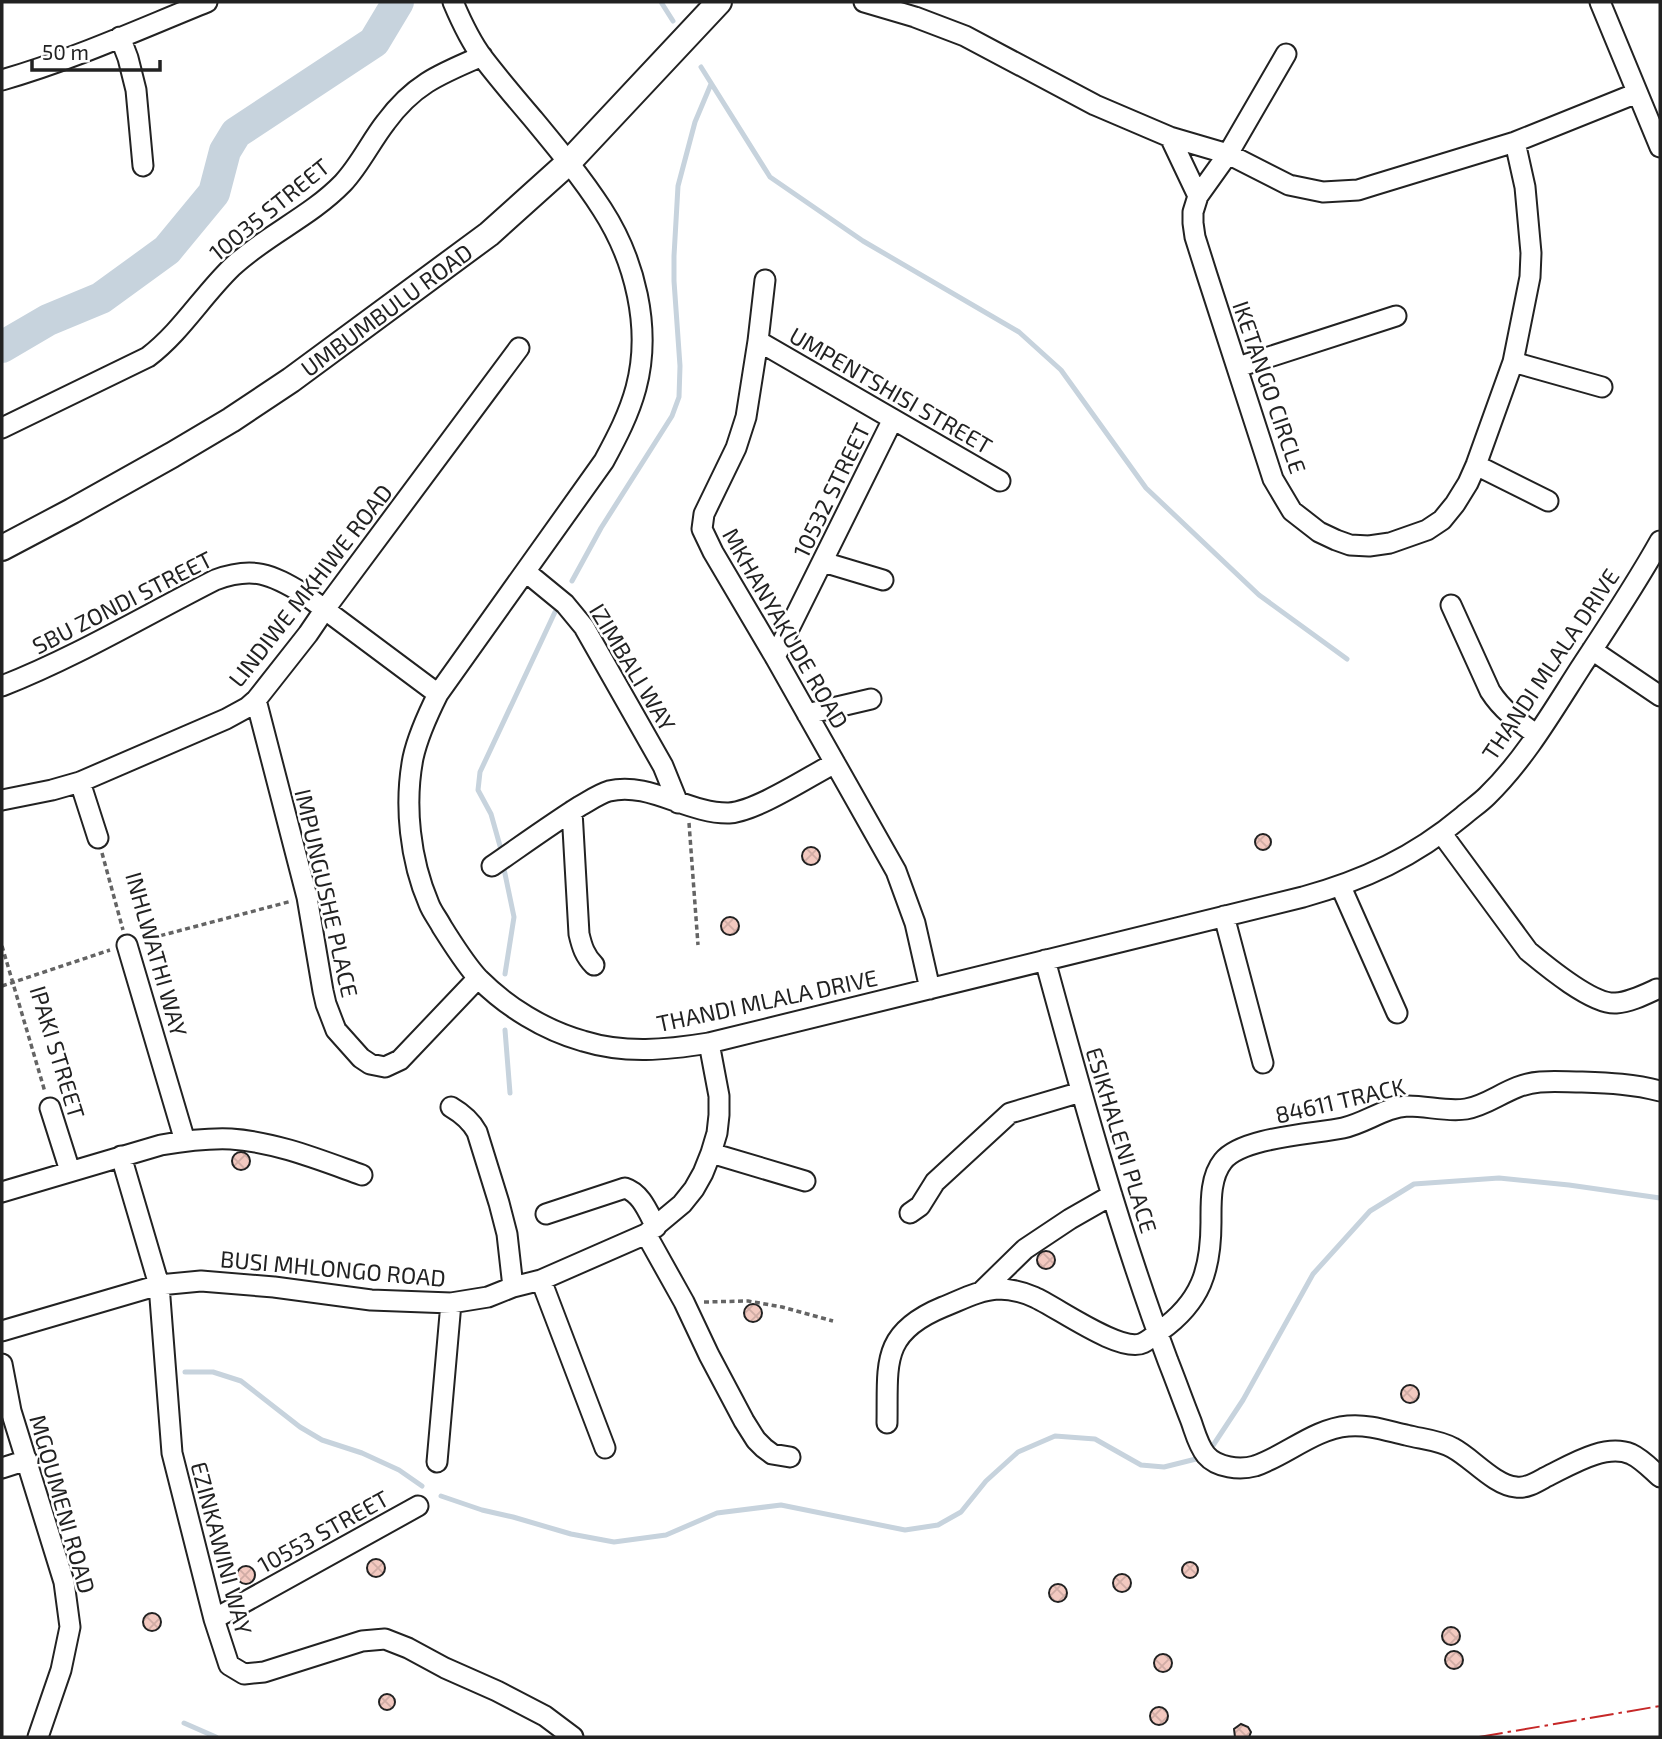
<svg xmlns="http://www.w3.org/2000/svg" width="1662" height="1739" viewBox="0 0 1662 1739" font-family="'Exo 2',sans-serif">
<style>
.lines{fill:none;stroke-linecap:round;stroke-linejoin:round}
.stream{stroke:#c7d3dd;stroke-width:5}
.river{stroke:#c7d3dd;stroke-width:32}
.building{fill:url(#building-cross-hatch);stroke:#222;stroke-width:2}
.minor-casing{stroke:#222;stroke-width:23}
.major-casing{stroke:#222;stroke-width:28}
.path{stroke:#646464;stroke-width:3.5;stroke-dasharray:5 3.5;stroke-linecap:butt}
.minor{stroke:#fff;stroke-width:19}
.major{stroke:#fff;stroke-width:24}
.power{stroke:#c62828;stroke-width:2;stroke-dasharray:24 5 3.5 5;stroke-linecap:butt}
.labels{text-anchor:middle;dominant-baseline:central;stroke-width:5;stroke-linejoin:round;paint-order:stroke}
.street-label{font-size:23px;fill:#222;stroke:#fff}
</style>
<defs>
<pattern id="building-cross-hatch" width="8" height="8" patternUnits="userSpaceOnUse" patternTransform="scale(1.75)"><rect width="8" height="8" fill="#f3c9c0"/><path d="M0 0l8 8M0 8l8-8" fill="none" stroke="#d0aca5"/></pattern>
</defs>
<rect width="100%" height="100%" fill="#fff"/>
<g class="lines">
<path class="stream" d="M661 2 673 21
M701 67 770 177 863 241 1019 332 1061 370 1146 488 1259 595 1347 659
M572 581 601 528 672 416 679 397 680 366 674 281V256L678 186 695 122 711 84
M502 853 491 814 478 790 480 772 555 612
M504 869 514 917 505 974
M505 1030 510 1093
M185 1372H213L241 1381 300 1427 322 1440 362 1453 399 1470 422 1486
M1210 1450 1243 1400 1313 1274 1370 1211 1414 1184 1499 1178 1569 1185 1660 1198
M441 1496 482 1510 513 1517 571 1534 614 1542 666 1535 717 1513 781 1505 905 1530 938 1525 961 1512 986 1481 1018 1452 1055 1436 1095 1439 1141 1465 1164 1467 1196 1459
M184 1723 216 1737"/>
<path class="river" d="M2 347 48 320 101 298 167 250 214 193 225 151 236 133 374 42 398 2"/>
</g>
<path class="building" d="M1255 842a8 8 0 1 1 16 0a8 8 0 1 1-16 0Z
M802 856a9 9 0 1 1 18 0a9 9 0 1 1-18 0Z
M721 926a9 9 0 1 1 18 0a9 9 0 1 1-18 0Z
M232 1161a9 9 0 1 1 18 0a9 9 0 1 1-18 0Z
M1037 1260a9 9 0 1 1 18 0a9 9 0 1 1-18 0Z
M744 1313a9 9 0 1 1 18 0a9 9 0 1 1-18 0Z
M1401 1394a9 9 0 1 1 18 0a9 9 0 1 1-18 0Z
M367 1568a9 9 0 1 1 18 0a9 9 0 1 1-18 0Z
M1182 1570a8 8 0 1 1 16 0a8 8 0 1 1-16 0Z
M237 1575a9 9 0 1 1 18 0a9 9 0 1 1-18 0Z
M1113 1583a9 9 0 1 1 18 0a9 9 0 1 1-18 0Z
M1049 1593a9 9 0 1 1 18 0a9 9 0 1 1-18 0Z
M143 1622a9 9 0 1 1 18 0a9 9 0 1 1-18 0Z
M1442 1636a9 9 0 1 1 18 0a9 9 0 1 1-18 0Z
M1445 1660a9 9 0 1 1 18 0a9 9 0 1 1-18 0Z
M1154 1663a9 9 0 1 1 18 0a9 9 0 1 1-18 0Z
M379 1702a8 8 0 1 1 16 0a8 8 0 1 1-16 0Z
M1150 1716a9 9 0 1 1 18 0a9 9 0 1 1-18 0Z
M1241 1724 1248 1727 1251 1732 1249 1737H1235L1234 1729Z"/>
<g class="lines">
<defs>
<path id="minor" d="M453 2C461 21 471 42 483 58 499 79 517 100 534 120 558 149 582 178 602 209 635 260 652 328 636 388 629 414 617 437 604 461L438 694C428 714 418 735 413 758 404 805 410 860 429 904 432 912 438 919 442 927 453 944 465 964 479 979 507 1007 544 1030 583 1041 625 1054 666 1050 709 1043L1303 897C1364 880 1414 857 1463 816 1471 809 1480 803 1487 796 1525 759 1552 712 1581 667 1608 626 1636 584 1660 541
M864 2 915 17 965 36 1095 105 1170 137 1228 154 1289 185 1323 192 1358 190 1374 185 1515 142 1637 93
M1600 2 1660 147
M120 37 128 58 136 90 143 166
M1286 54 1228 154 1198 196 1193 212V223L1195 237 1207 275 1273 479 1292 511 1319 532 1336 540 1350 545 1369 546 1390 543 1427 530 1442 520 1455 504 1468 483 1476 465 1513 362 1530 277 1531 253 1525 187 1515 142
M2 80C72 60 140 29 207 2
M1170 137 1198 196
M765 280 758 341 746 417 736 448 704 514 702 529 713 552 775 657 896 871 915 923 930 989
M758 341 1000 481
M1513 362 1602 387
M1238 367 1396 316
M2 428 148 357C181 332 202 296 232 267 266 235 310 217 343 183 360 165 371 141 386 122 414 84 440 74 482 56
M1476 465 1548 501
M823 562 883 580
M526 572 565 604 584 627 663 766 678 803
M1451 605 1490 691C1502 710 1519 722 1537 735
M1592 650 1660 696
M775 657 893 419
M2 686C76 657 144 616 215 580 253 566 271 574 304 594L438 694
M256 700 307 897 323 991 326 1004 336 1030 361 1058 370 1064 385 1067 400 1060 478 978
M807 714 871 699
M80 782 98 838
M2 800 52 790 80 782 226 719 248 707 256 700 308 634 325 609 519 348
M572 811 579 934C582 947 585 956 594 965
M1442 834 1528 951C1546 966 1593 1005 1616 1003 1630 1002 1644 995 1657 989
M492 866C521 846 550 825 580 806 589 801 599 794 609 791 649 781 688 814 729 813 757 811 808 777 835 763
M1341 887 1397 1013
M1224 916 1263 1063
M127 945 185 1141
M1045 960C1082 1096 1119 1230 1168 1361 1176 1381 1183 1401 1191 1421 1195 1432 1198 1445 1206 1455 1217 1468 1240 1470 1255 1466 1287 1455 1314 1429 1348 1426 1368 1424 1388 1431 1406 1435 1421 1439 1439 1440 1453 1448 1472 1458 1494 1485 1516 1487 1526 1489 1537 1482 1546 1477 1569 1466 1604 1443 1631 1454 1642 1459 1651 1469 1660 1477
M451 1107C463 1114 471 1121 477 1132L499 1203 507 1234 513 1287
M50 1108 70 1171
M711 1153 805 1181
M121 1156 159 1285 172 1453 214 1619 229 1665 244 1674 264 1672 362 1641 385 1639 408 1648 445 1668 497 1691 545 1716 573 1737
M2 1192 161 1145C184 1141 208 1138 231 1139 276 1142 320 1160 362 1175
M910 1213 920 1206 935 1182 1010 1113 1081 1092
M546 1214 625 1188C641 1193 648 1212 656 1227
M646 1234 684 1302 709 1355 744 1421 756 1440 764 1448 772 1454 790 1457
M541 1280 605 1448
M982 1291 1025 1249 1070 1219 1112 1195
M2 1331 159 1285 201 1281 274 1287 371 1300 451 1303 488 1297 513 1287 541 1280 646 1234 682 1204 694 1189 703 1173 711 1153 717 1133 719 1115V1096L709 1043
M2 1364 11 1411 64 1582 70 1627 61 1670 38 1737
M887 1423C888 1364 880 1333 943 1307 961 1300 979 1290 998 1289 1010 1289 1023 1292 1034 1297 1057 1307 1121 1354 1143 1343 1149 1340 1155 1335 1160 1331 1201 1302 1211 1270 1211 1222 1211 1202 1210 1177 1223 1161 1242 1137 1314 1134 1343 1128 1366 1123 1385 1107 1408 1106 1428 1106 1447 1112 1466 1109 1491 1105 1510 1084 1540 1082 1554 1081 1568 1082 1582 1082 1609 1083 1634 1084 1660 1091
M437 1462 451 1303
M2 1468 27 1460
M214 1619 418 1506"/>
<g id="major">
<path id="s1" d="M2 548 72 511 172 455 231 420 291 380 489 234 569 162 719 2"/>
</g>
</defs>
<use href="#minor" class="minor-casing"/>
<use href="#major" class="major-casing"/>
<path class="path" d="M689 823 698 945
M102 853 123 930
M144 940 292 901
M2 946 45 1092
M2 986 110 950
M704 1302 748 1301 782 1307 833 1321"/>
<use href="#minor" class="minor"/>
<use href="#major" class="major"/>
<path class="power" d="M1479 1737 1660 1706"/>
</g>
<g class="labels">
<g class="street-label">
<text transform="translate(269 209) rotate(-39)">10035 STREET</text>
<text stroke="none"><textPath href="#s1" startOffset="453">UMBUMBULU ROAD</textPath></text>
<text transform="translate(1270 387) rotate(71)">IKETANGO CIRCLE</text>
<text transform="translate(891 390) rotate(30)">UMPENTSHISI STREET</text>
<text transform="translate(831 490) rotate(-64)">10532 STREET</text>
<text transform="translate(310 585) rotate(-52)">LINDIWE MKHIWE ROAD</text>
<text transform="translate(122 602) rotate(-27)">SBU ZONDI STREET</text>
<text transform="translate(786 628) rotate(60)">MKHANYAKUDE ROAD</text>
<text transform="translate(1550 664) rotate(-56)">THANDI MLALA DRIVE</text>
<text transform="translate(633 667) rotate(59)">IZIMBALI WAY</text>
<text transform="translate(327 893) rotate(77)">IMPUNGUSHE PLACE</text>
<text transform="translate(157 954) rotate(74)">INHLWATHI WAY</text>
<text transform="translate(767 1000) rotate(-12)">THANDI MLALA DRIVE</text>
<text transform="translate(58 1052) rotate(73)">IPAKI STREET</text>
<text transform="translate(1340 1100) rotate(-13)">84611 TRACK</text>
<text transform="translate(1122 1140) rotate(73)">ESIKHALENI PLACE</text>
<text transform="translate(333 1268) rotate(5)">BUSI MHLONGO ROAD</text>
<text transform="translate(63 1504) rotate(74)">MGQUMENI ROAD</text>
<text transform="translate(323 1531) rotate(-29)">10553 STREET</text>
<text transform="translate(222 1548) rotate(75)">EZINKAWINI WAY</text>
</g>
</g>
<rect width="1662" height="1739" fill="none" stroke="#222222" stroke-width="7"/>
<path d="M32 60v10h128v-10" fill="none" stroke="#222222" stroke-width="3.5"/>
<text x="42" y="60" font-size="21" fill="#222222" stroke="#ffffff" stroke-width="5" paint-order="stroke">50 m</text>
</svg>
